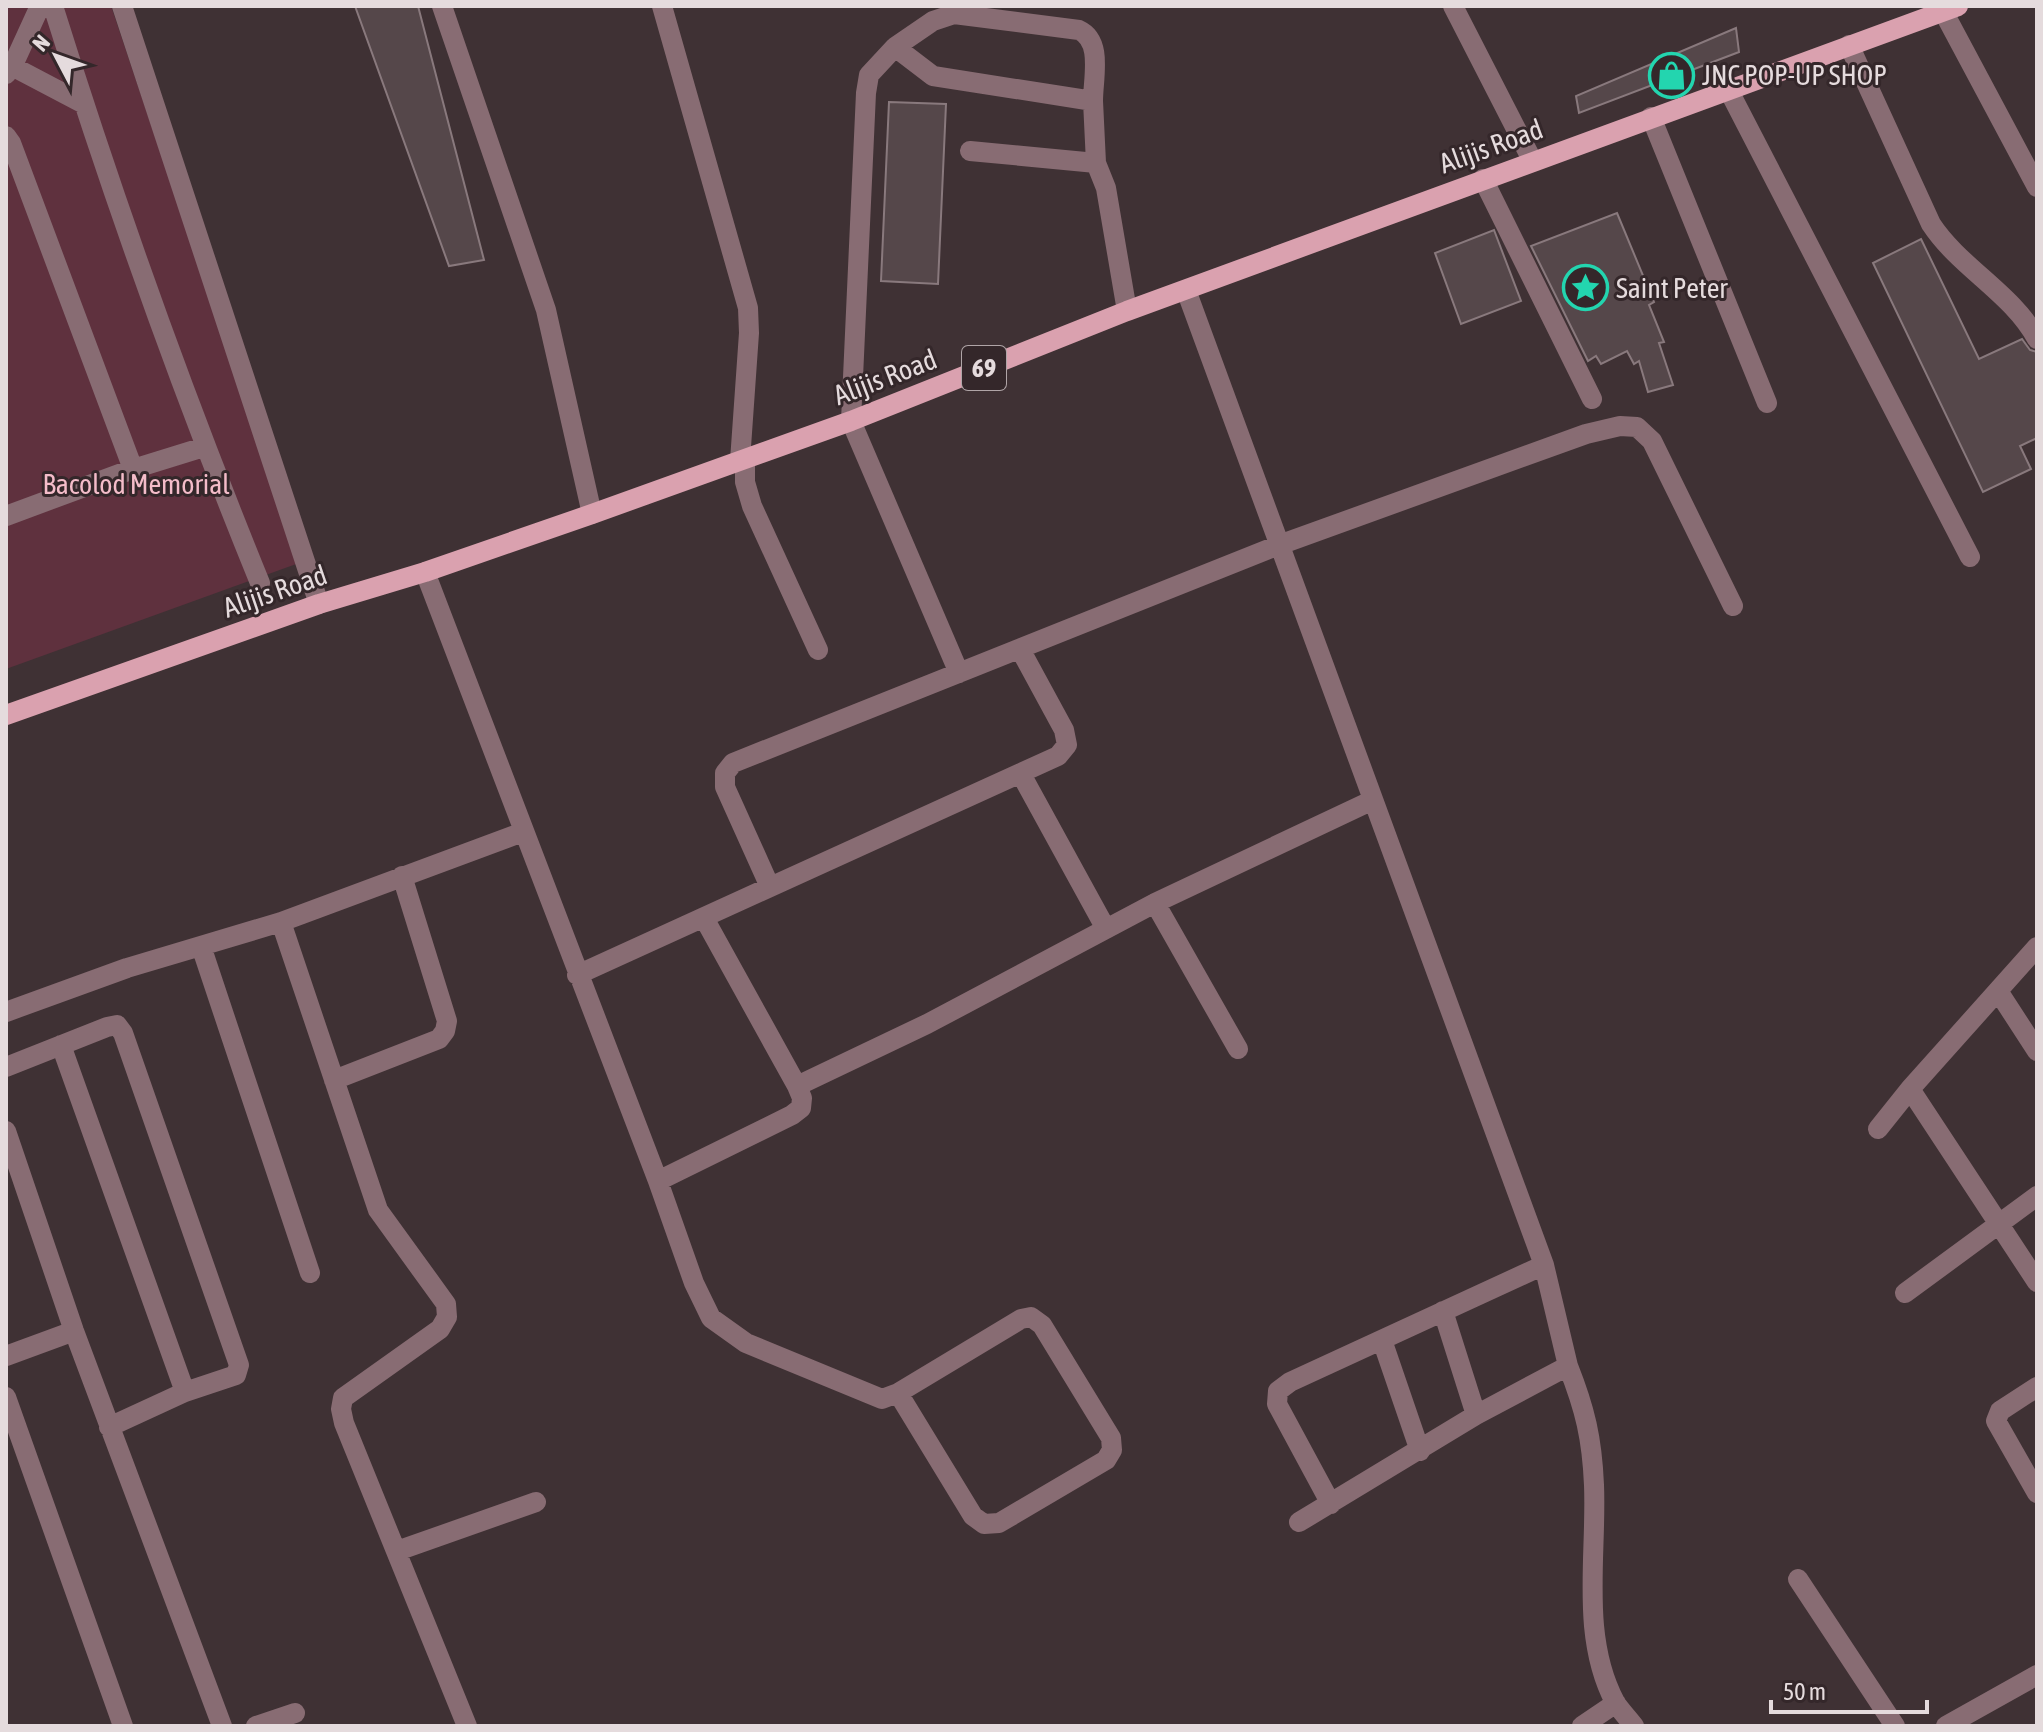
<svg xmlns="http://www.w3.org/2000/svg" width="2043" height="1732" viewBox="0 0 2043 1732" font-family="'Asap Condensed',sans-serif">
<style>
.green{fill:#5f313e}
.building{fill:#55474a;stroke:#89797d;stroke-width:2}
.lines{fill:none;stroke-linecap:round;stroke-linejoin:round}
.minor{stroke:#886c73;stroke-width:20}
.major{stroke:#daa1af;stroke-width:20}
.labels{text-anchor:middle;dominant-baseline:central;stroke-width:6;stroke-linejoin:round;paint-order:stroke}
.shield{fill:#34272a;stroke:#b0a5a7;stroke-width:2}
.shield-label{font-size:26px;font-weight:bold;fill:#e5dbdd}
.poi-label{font-size:28px;fill:#e5dbdd;stroke:#34272a;text-anchor:start}
.street-label{font-size:28px;fill:#e5dbdd;stroke:#34272a}
.park-label{font-size:28px;fill:#f4bcc9;stroke:#34272a}
</style>
<rect width="100%" height="100%" fill="#3f3134"/>
<path class="green" d="M6 6H111L299 563 6 669Z"/>
<path class="building" d="M355 6H418L484 260 449 266Z
M1736 28 1739 52 1579 113 1576 96Z
M889 102 946 104 938 284 881 281Z
M1617 213 1654 302 1649 305 1664 342 1659 343 1673 385 1648 392 1639 361 1634 364 1627 351 1601 364 1596 356 1588 361 1531 246Z
M1494 230 1521 301 1461 324 1435 253Z
M1921 239 1979 359 2022 339 2030 350 2037 352V438L2020 446 2031 469 1983 492 1873 263Z"/>
<g class="lines">
<path class="minor" d="M53 6C114 201 183 394 260 583
M122 6 319 604
M442 6 546 310 592 514
M662 6 748 308 749 333 740 461
M1453 6 1532 160
M1943 11 2037 187
M1849 45 1931 224C1960 268 2012 293 2037 339
M895 47 933 21 954 14 1079 30C1103 41 1093 78 1093 101L933 76 895 47 869 75 866 93 851 421 959 673
M6 63 84 104
M6 74 13 65 40 6
M1728 89 1970 557
M1093 101 1096 163 1106 188 1127 311
M1651 117 1767 403
M6 136 11 143 133 469
M970 151 1096 163
M1483 179 1592 399
M1186 290 1544 1265 1568 1366 1476 1415 1299 1522
M745 459V482L752 506 818 650
M6 516 133 469 204 447
M425 572 658 1181 694 1283 711 1318 746 1343 882 1399 898 1393 1021 1319 1031 1317 1042 1325 1111 1438 1112 1450 1106 1460 999 1523 984 1524 973 1516 898 1393
M1021 774 1106 929
M770 887 725 787V773L733 763 1279 545 1586 434 1620 426 1637 427 1652 441 1733 606
M1155 903 1238 1049
M281 922 378 1210 446 1304 447 1317 440 1329 343 1398 341 1409 344 1423 467 1726
M201 946 310 1273
M577 975 1058 756 1067 745 1064 730 1020 649
M1998 991 2037 1051
M6 1012 127 968 281 922 523 832
M61 1045 185 1392
M6 1067 107 1027 117 1025 123 1033 239 1365 236 1375 185 1392 109 1427
M334 1080 439 1039 445 1031 447 1021 402 876
M797 1086 927 1024 1155 903 1373 800
M1910 1089 2037 1282
M1878 1129 1910 1089 2037 947
M6 1131 74 1331 222 1726
M658 1181 792 1115 801 1108 802 1098 797 1086 704 918
M1905 1293 2037 1196
M1443 1311 1476 1415
M1382 1340 1420 1451
M6 1356 74 1331
M1568 1366C1585 1409 1592 1438 1594 1485 1597 1556 1580 1636 1615 1702 1620 1710 1628 1718 1634 1726
M2037 1387 2000 1411 1996 1421 2037 1493
M6 1397 123 1726
M1331 1504 1277 1404 1278 1391 1290 1382 1544 1265
M397 1551 536 1502
M1798 1579 1895 1726
M256 1726 295 1713
M1582 1726 1616 1703
M1946 1726 2037 1675"/>
<path class="major" d="M6 715 319 604 425 572 592 514 851 421 1127 311 1958 6"/>
</g>
<defs>
<symbol id="shop-ring" viewBox="-11 -11 22 22"><circle r="9.5" fill="#34272a" stroke="#23d5af" stroke-width="1.5"/><path d="M-5-2.5h2.3a2.7 3.5 0 0 1 5.4 0H5L5.5 6h-11ZM-1.5-2.5h3a1.5 2.3 0 0 0-3 0Z" fill="#23d5af"/></symbol>
<symbol id="sight-ring" viewBox="-11 -11 22 22"><circle r="9.5" fill="#34272a" stroke="#23d5af" stroke-width="1.5"/><path d="M0-6L1.8-2.2L6-1.7L2.9 1.2L3.7 5.4L0 3.3L-3.7 5.4L-2.9 1.2L-6-1.7L-1.8-2.2Z" fill="#23d5af"/></symbol>
</defs>
<g fill-rule="evenodd">
<use href="#shop-ring" x="1646" y="50" width="51" height="51"/>
<use href="#sight-ring" x="1560" y="262" width="51" height="51"/>
</g>
<g class="labels">
<rect class="shield" x="962" y="346" width="44" height="44" rx="6"/>
<g class="shield-label">
<text x="984" y="368">69</text>
</g>
<g class="poi-label">
<text x="1702" y="75">JNC POP-UP SHOP</text>
<text x="1616" y="288">Saint Peter</text>
</g>
<g class="street-label">
<text transform="translate(1491 146) rotate(-20)">Alijis Road</text>
<text transform="translate(885 377) rotate(-21)">Alijis Road</text>
<text transform="translate(275 591) rotate(-19)">Alijis Road</text>
</g>
<g class="park-label">
<text x="136" y="484">Bacolod Memorial</text>
</g>
</g>
<rect width="2043" height="1732" fill="none" stroke="#e5dbdd" stroke-width="16"/>
<g transform="translate(56 56) rotate(311)" stroke="#34272a" stroke-width="6" paint-order="stroke">
<path d="M0-6L14 30L0 20L-14 30Z" fill="#e5dbdd"/>
<text y="-12" font-size="22" font-weight="bold" text-anchor="middle" fill="#e5dbdd">N</text>
</g>
<path d="M1771 1700v12h156v-12" fill="none" stroke="#e5dbdd" stroke-width="4"/>
<text x="1783" y="1700" font-size="24" fill="#e5dbdd" stroke="#34272a" stroke-width="6" paint-order="stroke">50 m</text>
</svg>
